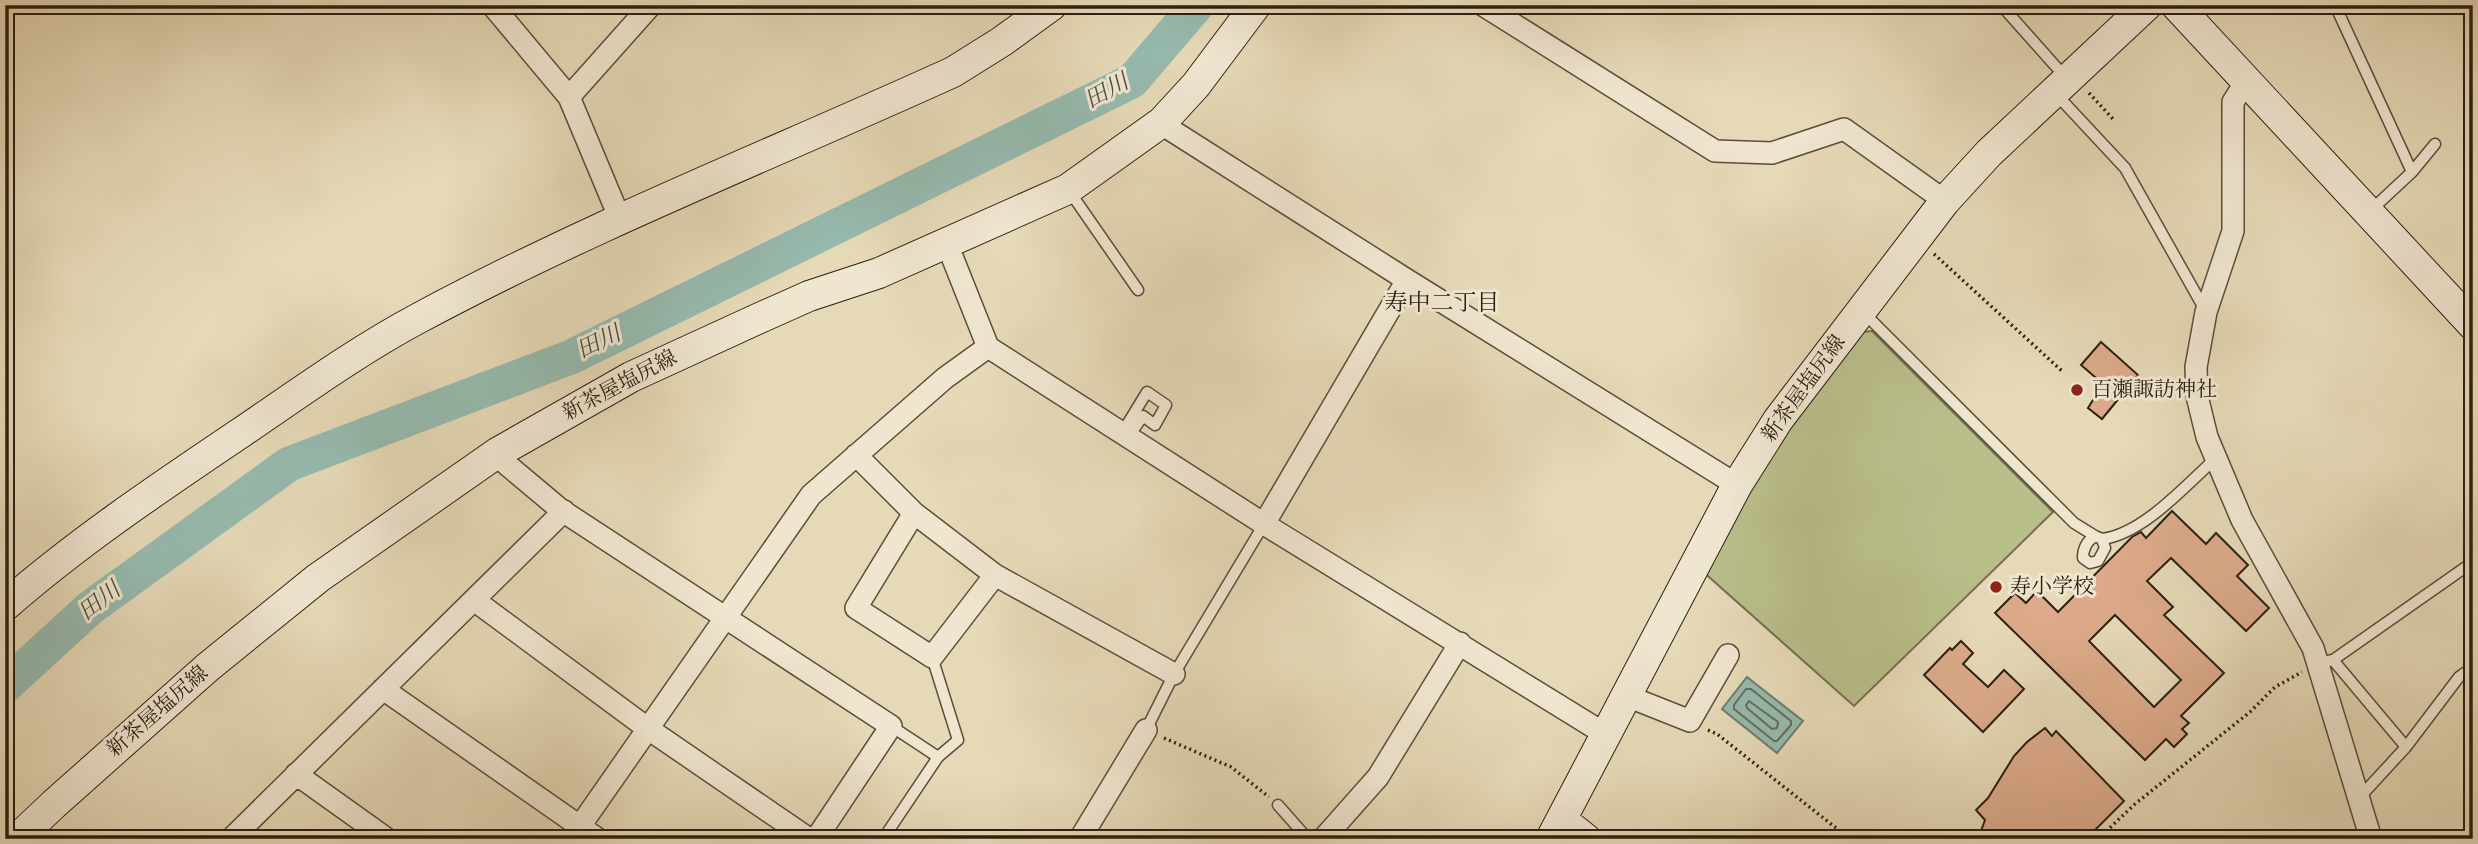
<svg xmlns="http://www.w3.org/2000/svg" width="2478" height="844" viewBox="0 0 2478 844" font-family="Vollkorn,'Noto Serif JP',serif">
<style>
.green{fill:#b9be8b;stroke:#726f4e;stroke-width:2}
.water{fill:#96baae;stroke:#6c7c6f;stroke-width:2}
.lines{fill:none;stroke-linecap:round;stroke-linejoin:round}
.shore{stroke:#616d60;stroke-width:2}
.river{stroke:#96baae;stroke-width:35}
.building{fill:#dcaa8a;stroke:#2c2011;stroke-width:2;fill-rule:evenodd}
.lane-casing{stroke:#5a4e3a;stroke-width:13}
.street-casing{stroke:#5a4e3a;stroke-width:24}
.secondary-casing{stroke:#2c2011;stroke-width:32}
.path{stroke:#2c2011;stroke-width:3.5;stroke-dasharray:2 3.5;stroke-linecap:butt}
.lane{stroke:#efe6d0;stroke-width:10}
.street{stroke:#efe6d0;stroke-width:21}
.secondary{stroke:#efe6d0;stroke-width:30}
.poi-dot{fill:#8f2418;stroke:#efe6d0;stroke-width:2.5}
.labels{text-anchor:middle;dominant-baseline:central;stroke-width:6;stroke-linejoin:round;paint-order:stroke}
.street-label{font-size:21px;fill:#2c2011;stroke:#efe6d0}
.poi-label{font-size:21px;fill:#2c2011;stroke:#efe6d0;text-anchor:start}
.water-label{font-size:23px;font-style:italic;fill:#4c4e40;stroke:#efe6d0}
.neighbourhood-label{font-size:23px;fill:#2c2011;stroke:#efe6d0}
</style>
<rect width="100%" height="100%" fill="#e6d9b7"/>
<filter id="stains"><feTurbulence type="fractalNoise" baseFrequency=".00286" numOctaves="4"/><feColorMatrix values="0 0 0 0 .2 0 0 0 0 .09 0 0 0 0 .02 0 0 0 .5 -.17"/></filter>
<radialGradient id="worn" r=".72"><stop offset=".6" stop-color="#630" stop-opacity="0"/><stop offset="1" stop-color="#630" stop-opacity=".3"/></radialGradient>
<path class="green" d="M1872 331 2053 512 1854 706 1700 569 1772 445 1860 332Z"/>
<path class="water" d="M1747 677 1803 721 1777 753 1722 709Z"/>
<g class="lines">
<path class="shore" d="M1746 689H1751L1791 721V725L1777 741H1774L1734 709V705Z
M1749 701 1778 722 1777 728 1772 729 1747 708 1746 705Z"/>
<path class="river" d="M5 686 90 608 289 464 571 357 1132 81 1197 5"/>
</g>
<path class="building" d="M2101 342 2138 375 2102 419 2088 408 2103 384 2081 365Z
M2172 511 2206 544 2216 533 2248 565 2237 576 2269 608 2246 631 2171 558 2147 581 2173 607 2164 615 2224 673 2181 716 2189 723 2182 729 2187 734 2174 747 2166 739 2145 760 1995 613 2015 593 2026 603 2037 591 2058 612 2132 537 2141 532 2146 538ZM2115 615 2181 680 2154 707 2089 641Z
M1961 641 1973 653 1963 664 1988 687 2004 670 2024 689 1983 732 1924 675 1950 648 1952 650Z
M2045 728 2052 736 2056 731 2124 801 2086 839H1978L1985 820 1976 810 1988 798 2014 756 2027 742Z"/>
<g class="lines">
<defs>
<path id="lane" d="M2001 5 2066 78
M2335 5 2412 172
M2056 94 2125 168 2205 310
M1070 192 1138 290
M2369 212 2412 172 2435 144
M1863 312 2074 523 2095 536
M1122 433 1147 392 1166 405 1155 425 1143 416 1128 437
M2095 536 2102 539 2105 548 2098 561 2090 563 2083 558C2083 549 2087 541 2095 536Z
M2102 539C2143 534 2185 486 2215 459
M2333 660 2406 747
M2317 663 2333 660 2473 562
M891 726 938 757
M1146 730 1174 674 1264 524
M2359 798 2406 747 2459 677 2473 667
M1278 805 1308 839
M883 839 938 757 958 740 932 657"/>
<path id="street" d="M492 5 569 97 620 219
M1483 5 1715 151 1772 153 1844 129 1945 201
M2247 80 2233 102V231L2206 312 2196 367 2197 396 2207 437 2242 520 2313 648 2371 839
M569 97 651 5
M1171 130 1407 280 1737 485
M988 347 1264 524 1605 734
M497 453 505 463 561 510 891 726 816 839
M856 455 914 513 995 575 1174 674
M914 513 856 608 932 657 995 575
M1264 524 1407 280
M474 600 647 728 809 839
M383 689 598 839
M1627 696 1690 721 1728 655
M296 774 387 839
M231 839 564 511
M571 839 811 495 945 378 988 347 947 244
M1080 839 1146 730
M1323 839 1378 777 1460 643"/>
<path id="secondary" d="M2176 5 2473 325
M5 606C78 542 159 488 239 434 298 394 357 351 419 318 592 225 775 153 953 72L1001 42 1052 5
M1562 820 1586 839
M17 839 54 804 208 667 318 578 497 453 631 377 764 316 809 296 879 273 1068 189 1162 122 1196 85 1256 5
M1551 839 1737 485 1778 420 1945 201 1989 153 2147 5"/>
</defs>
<use href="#lane" class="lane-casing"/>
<use href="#street" class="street-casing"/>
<use href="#secondary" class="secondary-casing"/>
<path class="path" d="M2089 93 2113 119
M1934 254 2062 371
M1708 730 1717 734 1850 839
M1164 738 1231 767 1269 797
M1921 839 1926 832 1936 839
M2098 839 2135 804 2250 712 2275 687 2302 672"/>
<use href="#lane" class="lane"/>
<use href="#street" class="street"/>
<use href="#secondary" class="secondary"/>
</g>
<g class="poi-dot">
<circle cx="2077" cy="390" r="7"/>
<circle cx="1996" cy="587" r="7"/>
</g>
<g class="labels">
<g class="street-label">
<text transform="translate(620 386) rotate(-28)">新茶屋塩尻線</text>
<text transform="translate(1804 389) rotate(-54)">新茶屋塩尻線</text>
<text transform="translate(158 712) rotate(-41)">新茶屋塩尻線</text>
</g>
<g class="poi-label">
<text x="2091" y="390">百瀬諏訪神社</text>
<text x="2010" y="587">寿小学校</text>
</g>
<g class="water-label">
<text transform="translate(1107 92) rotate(-29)">田川</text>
<text transform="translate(599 343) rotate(-26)">田川</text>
<text transform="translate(100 602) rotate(-38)">田川</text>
</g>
<g class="neighbourhood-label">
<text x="1442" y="304">寿中二丁目</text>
</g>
</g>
<rect width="2478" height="844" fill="none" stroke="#e6d9b7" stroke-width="28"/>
<rect x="7" y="7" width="2464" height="830" fill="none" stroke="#2c2011" stroke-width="3.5"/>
<rect x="14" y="14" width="2450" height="816" fill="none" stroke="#2c2011" stroke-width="2"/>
<rect width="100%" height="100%" filter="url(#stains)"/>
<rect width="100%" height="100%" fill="url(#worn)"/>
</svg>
